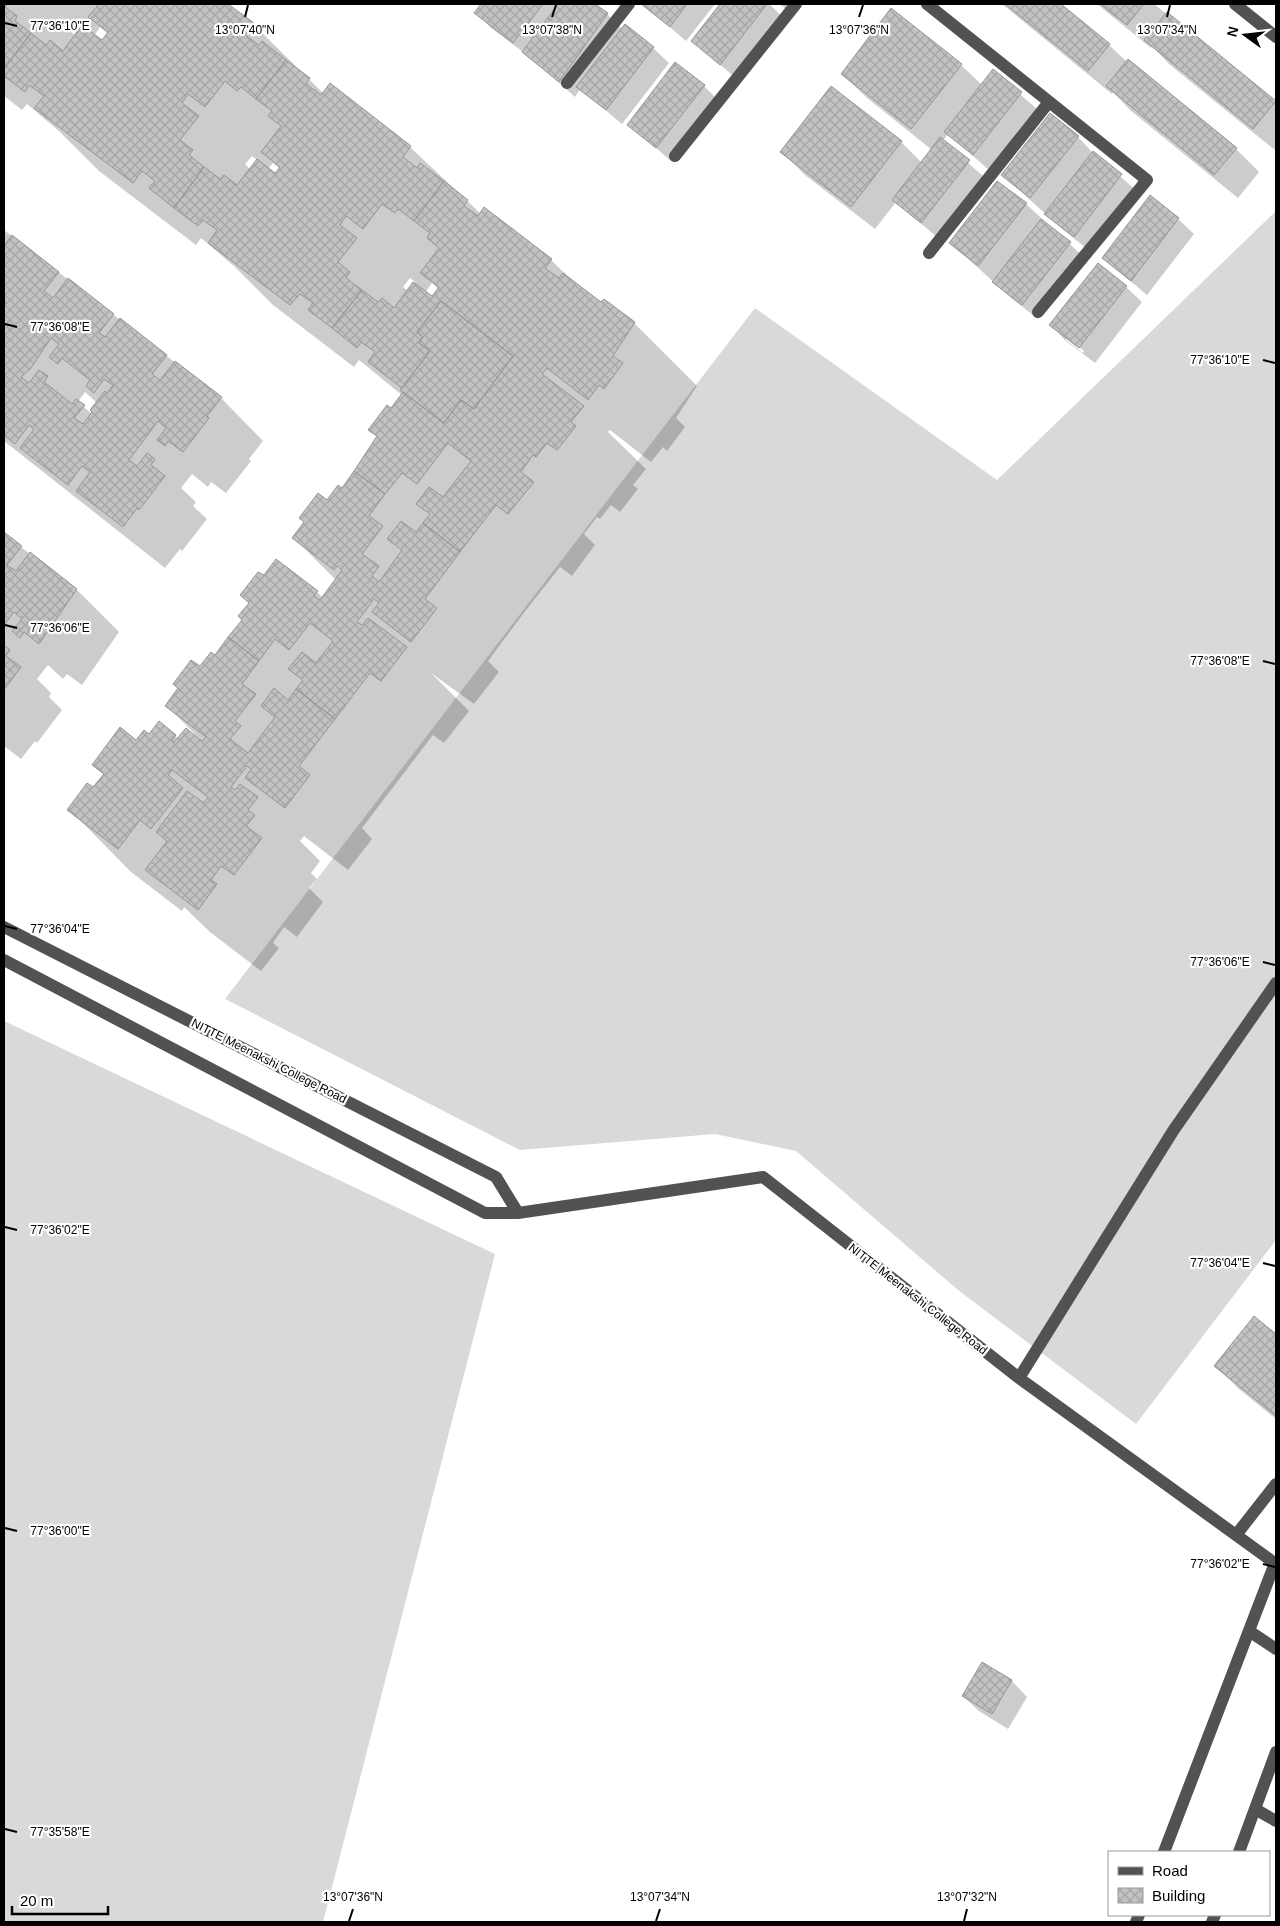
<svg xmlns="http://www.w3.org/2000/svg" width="1280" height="1926" viewBox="0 0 1280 1926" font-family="Arial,sans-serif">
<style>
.grass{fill:#d9d9d9}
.shadow{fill:#0003;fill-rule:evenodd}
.building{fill:url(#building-cross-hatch);stroke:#969696;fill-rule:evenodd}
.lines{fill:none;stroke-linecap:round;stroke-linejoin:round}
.minor{stroke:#525252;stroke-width:12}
.ticks{fill:none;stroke:#000;stroke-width:2}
.labels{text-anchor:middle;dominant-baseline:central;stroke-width:4.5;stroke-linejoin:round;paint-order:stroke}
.street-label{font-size:12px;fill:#000;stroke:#fff}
.ticks-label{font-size:12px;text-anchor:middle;fill:#000;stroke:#fff;stroke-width:4.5;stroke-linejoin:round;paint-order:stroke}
</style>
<defs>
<pattern id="building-cross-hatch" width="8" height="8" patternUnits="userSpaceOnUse" patternTransform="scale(1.25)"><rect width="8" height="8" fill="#c2c2c2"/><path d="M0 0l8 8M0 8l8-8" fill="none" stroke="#a5a5a5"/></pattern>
</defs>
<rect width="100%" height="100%" fill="#fff"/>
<path class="grass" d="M1276 211V1240L1136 1424 958 1290 796 1151 715 1134 520 1150 225 999 755 308 997 480Z
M4 1021 495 1254 323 1922H4Z"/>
<path class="shadow" d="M4 4H226L253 24 324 94 410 147 481 214 485 209 551 260 577 285 601 304 634 323 697 386 676 418 685 427 667 451 663 447 651 462 610 430 608 432 646 469 633 485 638 489 620 512 611 505 600 519 597 517 584 534 595 545 572 576 560 567 523 614 488 661 499 672 474 704 431 673 469 711 444 743 433 735 362 828 372 839 348 870 304 836 300 841 320 861 311 873 317 879 309 888 323 902 297 937 284 927 273 943 279 948 261 971 210 932 184 907 182 911 131 872 69 809 94 789 104 775 93 765 136 741 149 736H175L179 739H200L167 706 201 668 215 657 243 620 264 577 317 592 323 598 336 580 294 538 327 502 342 490 378 438 369 429 391 410 402 395 359 360 354 367 273 305 234 266 201 238 196 245 99 171 59 131 27 104 22 110 4 96ZM77 23 83 27 76 36 70 31ZM100 27 108 34 102 42 94 36ZM252 156 257 160 250 169 245 164ZM273 163 280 169 275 175 268 169ZM410 278 415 282 408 291 403 287ZM432 283 438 289 432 298 425 293Z
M483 4H593L607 14 622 29 653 48 669 63 622 124 580 89 575 97 530 57 491 28 476 12Z
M643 4H715L686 41Z
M722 4H769L784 18 737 79 692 41Z
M779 4H794L789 11Z
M1002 4H1059L1109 45 1127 62 1236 149 1259 172 1238 198 1130 110 1113 92 1112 94Z
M1097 4H1154L1275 102 1276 151 1169 64 1152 46 1151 48Z
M961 65 982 85 993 71 1037 109 989 170 948 134 943 141 984 177 938 238 896 202 875 229 805 175 782 152 901 142 922 163 932 150 866 97 842 74Z
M704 86 719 101 672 162 629 124Z
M1078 137 1093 153 1137 191 1090 251 1062 229 1003 175Z
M1026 204 1085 258 1038 319 1010 297 951 243Z
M1178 219 1194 234 1147 295 1103 258Z
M4 230 221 398 263 441 249 459 251 461 226 493 211 482 208 487 192 474 181 488 196 502 193 506 207 519 182 551 180 549 165 568 4 441ZM85 392 97 403 92 414 78 402Z
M1126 287 1142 302 1095 363 1066 341 1051 325ZM1066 337 1084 351 1083 353 1066 340Z
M4 534 77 590 119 632 82 685 67 674 63 679 48 665 37 679 51 693 49 697 62 710 37 743 35 741 21 759 4 746Z
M1254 1317 1276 1335V1419L1239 1389 1216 1366Z
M982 1663 1012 1681 1027 1697 1008 1729 979 1711 963 1696Z"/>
<path class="building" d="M4 4H8L5 7 17 16 15 21 31 33 4 69Z
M99 4H228L254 23 245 35 259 45 262 41 286 60 256 99 241 87 237 91 225 81 205 107 188 94 182 103 199 116 180 140 193 150 189 155 204 167 174 208 149 188 155 181 142 171 133 183 34 108 44 96 29 85 25 92 4 76V69L31 33 46 45 50 40 63 51 82 25 102 40 108 32 88 17Z
M481 4H543L513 43 474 13Z
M558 4H595L608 13 559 82 522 52Z
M641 4H687L670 27Z
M720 4H767L720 65 691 41Z
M1005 4H1061L1110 44 1088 71Z
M1100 4H1144L1127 25Z
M891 8 962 64 911 129 841 74Z
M1167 12 1276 101 1253 129 1144 40Z
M625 24 654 47 606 110 576 87Z
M1128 59 1237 148 1214 175 1106 86Z
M286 60 310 78 306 84 321 95 330 83 411 146 403 157 417 168 420 163 444 181 414 221 398 209 395 213 382 204 363 229 346 216 340 225 357 238 338 262 350 272 346 278 362 290 332 328 308 310 313 303 300 294 290 305 208 243 217 230 203 220 198 226 174 208 204 167 220 179 224 175 237 185 257 159 275 173 280 167 261 152 281 126 268 116 272 111 256 99Z
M675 62 705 85 656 148 627 125Z
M993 69 1022 92 973 155 944 132Z
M831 86 902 141 851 207 780 152Z
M1050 113 1079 136 1030 198 1001 175Z
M940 137 970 160 921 223 892 200Z
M1093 151 1122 174 1074 237 1044 214Z
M444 181 468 200 464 206 478 216 484 207 552 259 545 268 559 278 563 273 601 302 604 299 635 322 613 356 623 363 604 389 599 385 588 400 547 368 542 374 584 406 571 422 576 426 557 450 547 443 536 457 533 455 521 472 534 482 508 514 496 505 460 552 423 523 430 514 416 504 429 487 443 497 471 461 448 443 417 484 402 473 385 494 354 471 377 436 368 430 387 405 391 408 403 392 444 423 461 400 474 409 513 356 441 301 417 332 423 337 419 343 430 351 402 388 368 362 375 352 361 342 357 348 332 328 362 290 378 302 382 298 394 308 413 282 432 296 439 287 420 273 439 248 427 238 430 233 414 221Z
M997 181 1027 203 978 266 949 243Z
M1150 195 1179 218 1131 281 1102 258Z
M1041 219 1071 242 1022 305 992 282Z
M12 235 59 272 44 291 53 298 68 278 114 314 99 333 105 337 120 318 167 355 152 374 160 380 175 361 222 397 207 416 209 418 183 452 168 441 165 446 157 440 166 428 158 421 129 460 137 466 147 453 155 459 151 465 165 476 139 510 137 508 123 527 76 491 90 472 82 466 68 485 20 448 34 429 29 425 15 444 4 435V305L6 302 4 300V246ZM51 338 59 344 49 357 58 364 62 358 90 380 86 386 94 393 104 379 113 385 107 393 105 391 90 410 92 412 83 424 74 418 85 405 76 399 72 404 44 382 48 376 39 370 29 383 21 377 31 368Z
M1098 263 1127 286 1079 348 1049 325Z
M441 301 513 356 474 409 461 400 444 423 400 390 430 351 419 343 423 337 417 332Z
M354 471 385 494 369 516 383 526 362 554 379 566 372 576 379 582 402 550 387 539 401 521 416 532 423 523 460 552 425 599 437 608 411 642 372 612 379 603 374 599 357 622 362 625 368 618 407 647 381 681 370 673 335 719 296 689 303 680 288 669 302 652 316 663 333 641 310 623 289 650 275 639 259 661 228 637 242 620 238 616 249 603 240 595 258 572 264 575 276 559 318 591 314 596 320 600 342 570 337 566 334 570 292 538 304 522 299 518 318 493 327 500 338 485 342 488Z
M4 532 22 546 7 565 16 571 30 552 77 589 39 644 24 632 20 638 12 631 22 619 14 612 4 625Z
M228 637 259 661 242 684 256 694 235 721 241 726 230 739 248 753 275 717 261 706 274 688 288 700 296 689 335 719 299 766 310 775 285 808 245 778 251 769 247 766 231 787 235 790 240 784 258 797 248 810 255 815 246 826 262 838 234 875 221 866 211 880 217 884 198 910 145 870 167 841 156 832 187 791 204 803 208 797 172 770 168 775 183 788 151 829 140 820 118 849 67 810 87 783 93 787 104 774 92 765 120 727 136 740 144 730 149 734 159 721 176 735 172 740 174 742 186 728 202 741 206 737 165 706 178 688 173 684 191 660 200 666 211 652 215 655Z
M4 645 10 650 6 656 21 667 4 690Z
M1254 1316 1276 1334V1416L1214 1366Z
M982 1662 1012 1680 992 1714 962 1696Z"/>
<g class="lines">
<path class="minor" d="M927 4 1147 180 1038 312
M1235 4 1276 37
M567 83 629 4
M675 156 796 4
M929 253 1049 102
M4 927 496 1177 518 1213
M4 960 485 1213H518L763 1177 1019 1378 1276 1564
M1019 1378 1173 1131 1276 983
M1236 1535 1276 1484
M1249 1631 1276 1649
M1255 1809 1276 1821
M1164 1852 1275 1563
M1239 1852 1276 1752
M1136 1922 1139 1915
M1212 1922 1215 1915"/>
</g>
<path class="ticks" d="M245 17 248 5M552 17 556 5M859 17 863 5M1167 17 1170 5M5 23 17 26M5 324 17 327M1263 360 1275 363M5 625 17 628M1263 661 1275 664M5 926 17 929M1263 962 1275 965M5 1227 17 1230M1263 1263 1275 1266M5 1528 17 1531M1263 1564 1275 1567M5 1829 17 1832M349 1921 353 1909M656 1921 660 1909M964 1921 967 1909"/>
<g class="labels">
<g class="street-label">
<text transform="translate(269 1061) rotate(27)">NITTE Meenakshi College Road</text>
<text transform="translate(918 1299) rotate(38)">NITTE Meenakshi College Road</text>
</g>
</g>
<g class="ticks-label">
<text x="60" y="30">77°36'10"E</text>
<text x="245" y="34">13°07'40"N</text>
<text x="552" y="34">13°07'38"N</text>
<text x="859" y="34">13°07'36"N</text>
<text x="1167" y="34">13°07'34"N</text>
<text x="60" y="331">77°36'08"E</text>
<text x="1220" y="364">77°36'10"E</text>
<text x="60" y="632">77°36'06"E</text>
<text x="1220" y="665">77°36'08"E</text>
<text x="60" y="933">77°36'04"E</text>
<text x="1220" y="966">77°36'06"E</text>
<text x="60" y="1234">77°36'02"E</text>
<text x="1220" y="1267">77°36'04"E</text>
<text x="60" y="1535">77°36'00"E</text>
<text x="1220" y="1568">77°36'02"E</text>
<text x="60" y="1836">77°35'58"E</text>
<text x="353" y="1901">13°07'36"N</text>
<text x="660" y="1901">13°07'34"N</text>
<text x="967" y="1901">13°07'32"N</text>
</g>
<rect width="1280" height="1926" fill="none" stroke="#000000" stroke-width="10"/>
<rect x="1108" y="1851" width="162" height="65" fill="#ffffff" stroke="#999999"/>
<rect x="1118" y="1867" width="25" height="8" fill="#525252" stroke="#999999"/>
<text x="1152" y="1876" font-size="15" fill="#000000">Road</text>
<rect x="1118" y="1888" width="25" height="15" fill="url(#building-cross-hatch)" stroke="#999999"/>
<text x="1152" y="1901" font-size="15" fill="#000000">Building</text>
<g transform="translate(1245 35) rotate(285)" stroke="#ffffff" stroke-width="4" paint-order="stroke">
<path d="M0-4L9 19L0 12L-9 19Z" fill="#000000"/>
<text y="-8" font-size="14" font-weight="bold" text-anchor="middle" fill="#000000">N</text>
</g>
<path d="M12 1906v8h96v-8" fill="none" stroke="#000000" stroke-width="2.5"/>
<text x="20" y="1906" font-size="15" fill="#000000" stroke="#ffffff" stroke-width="4" paint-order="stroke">20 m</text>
</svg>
